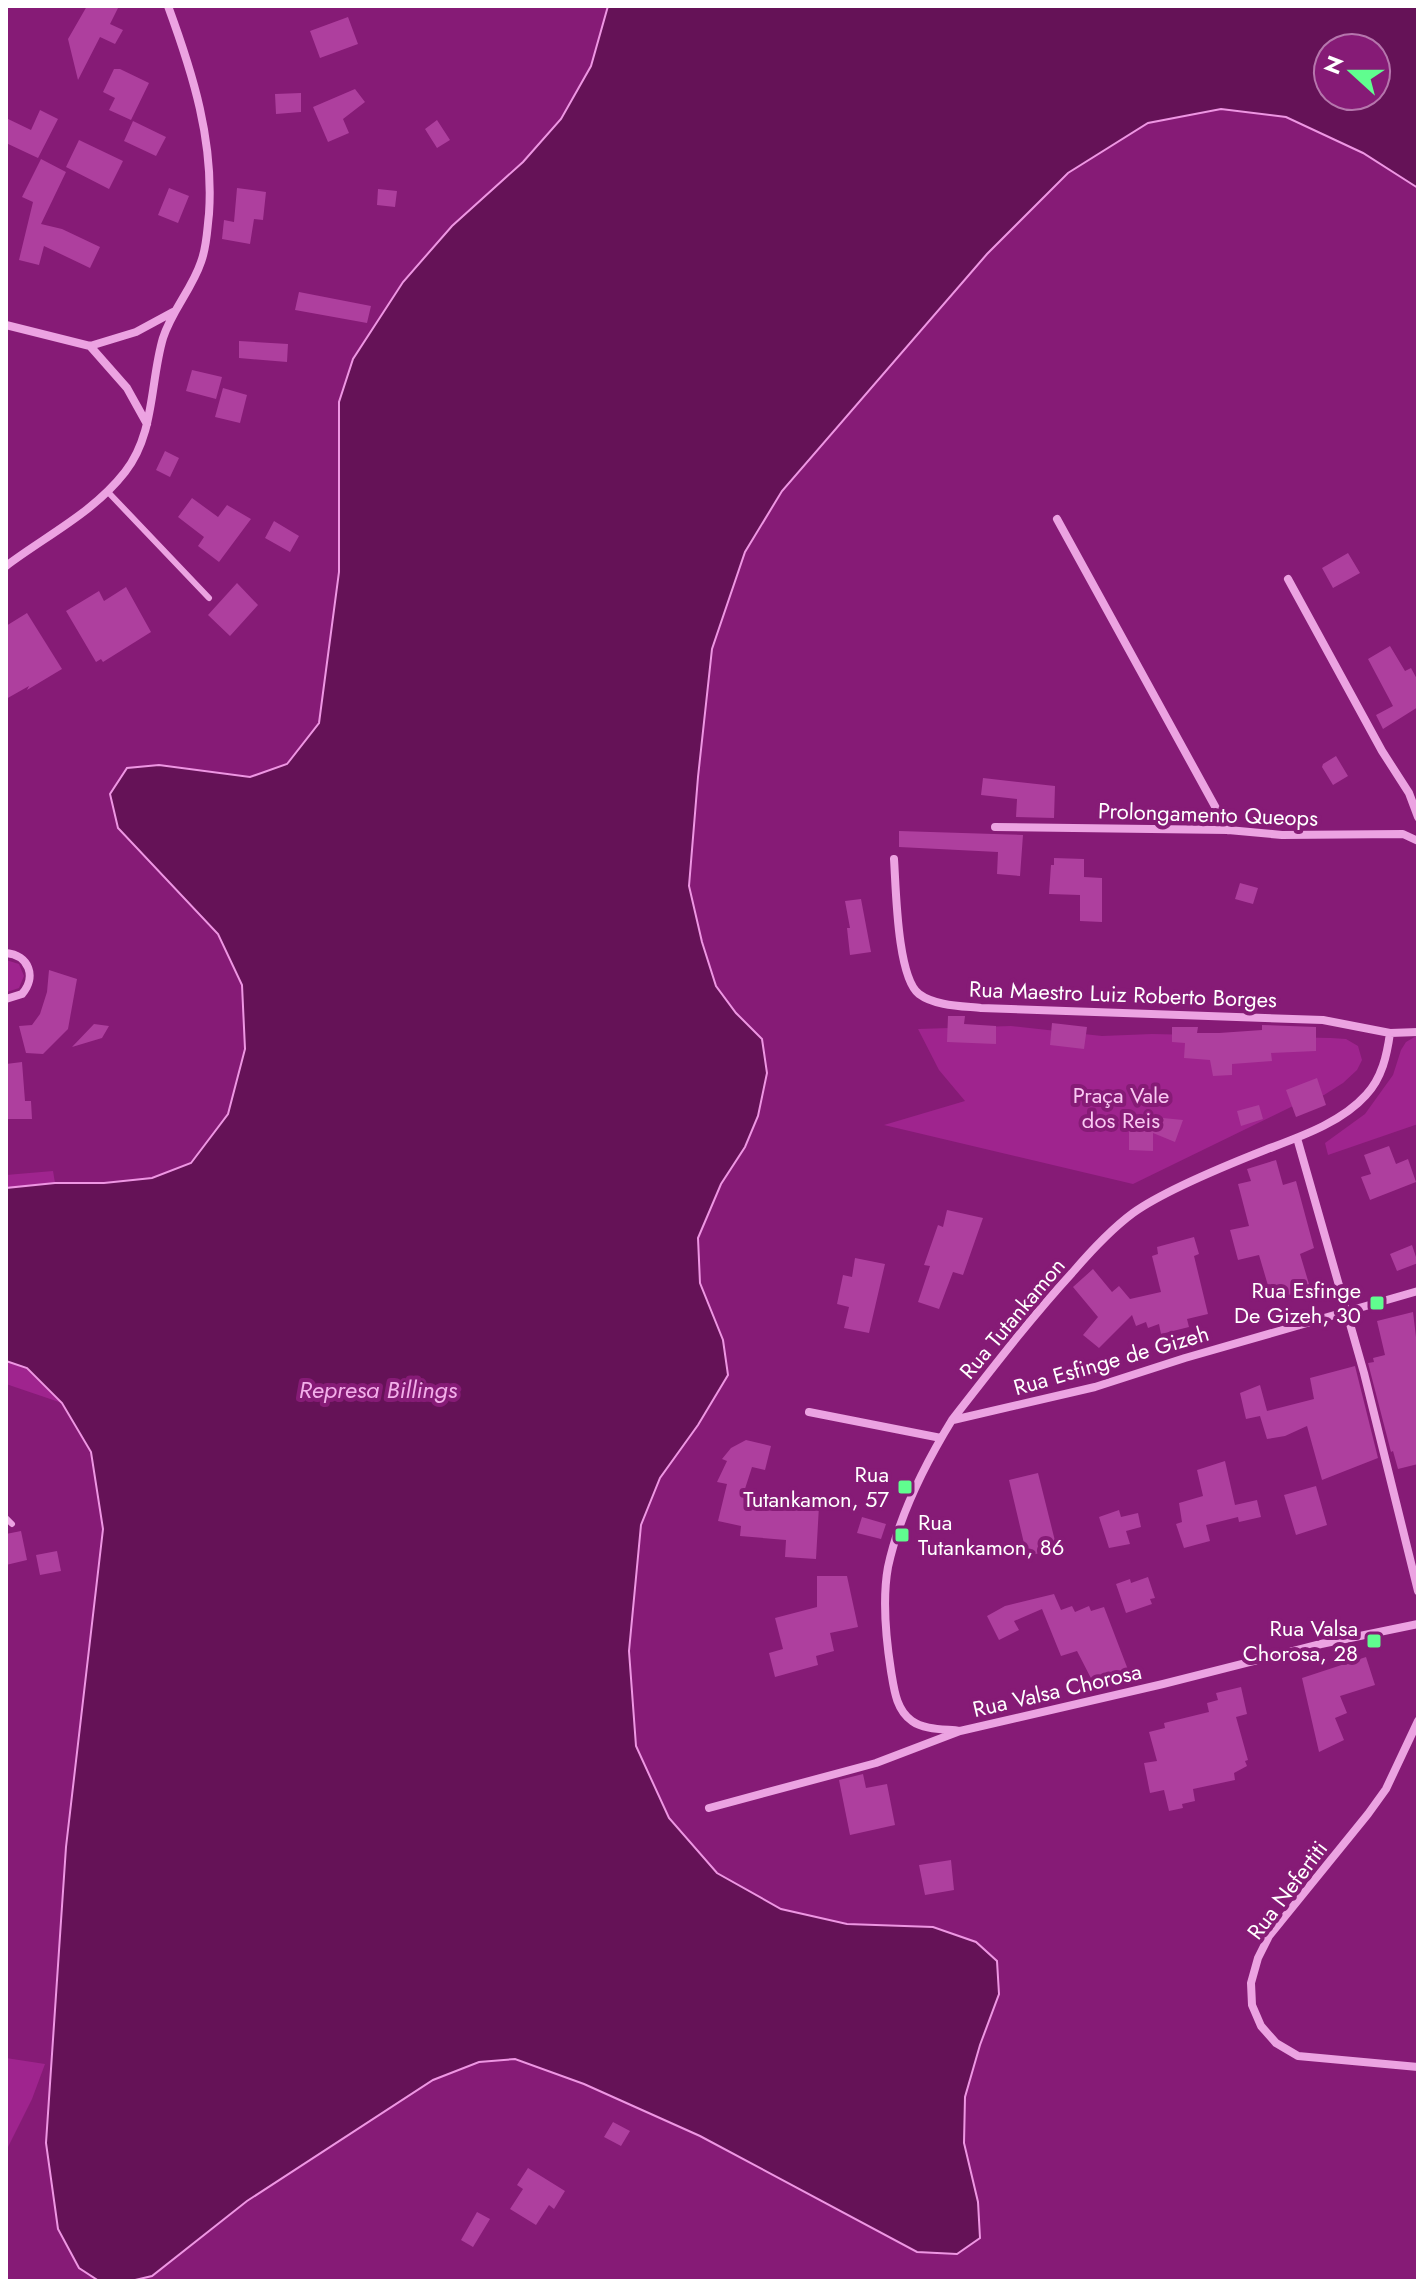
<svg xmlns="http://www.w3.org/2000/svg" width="1424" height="2287" viewBox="0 0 1424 2287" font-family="Jost,sans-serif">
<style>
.green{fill:#9f248e}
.water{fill:#651257;stroke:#ee96e3;stroke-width:2;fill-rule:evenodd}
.building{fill:#ae3f9e}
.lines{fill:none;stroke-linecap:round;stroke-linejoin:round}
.lane{stroke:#eca3e2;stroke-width:6}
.street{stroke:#eca3e2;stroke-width:8}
.poi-dot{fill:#60fd8f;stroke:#861b76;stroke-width:3}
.labels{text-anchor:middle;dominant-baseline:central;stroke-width:8;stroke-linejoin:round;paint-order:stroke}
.street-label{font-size:22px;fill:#fff;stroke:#861b76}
.park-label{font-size:22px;fill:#f9c8f2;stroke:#861b76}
.poi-label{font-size:22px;fill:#fff;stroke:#861b76;text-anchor:end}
.water-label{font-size:24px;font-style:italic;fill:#f3afea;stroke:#861b76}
</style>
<rect width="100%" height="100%" fill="#861b76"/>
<path class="green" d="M6 960 19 964 24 976 19 988 7 992Z
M1011 1026 1102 1036 1152 1034 1331 1038 1346 1039 1358 1046 1362 1060 1357 1070 1343 1083 1324 1095 1291 1107 1133 1184 884 1125 965 1101 939 1070 918 1029Z
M1418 1035V1124L1328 1155 1325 1143 1365 1114 1393 1075 1401 1050 1406 1042Z
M53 1171 55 1183 6 1188V1175Z
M6 1361 27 1368 62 1403 6 1384Z
M6 2058 45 2064 32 2099 6 2151Z"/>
<path class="water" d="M608 6H1418V188L1363 153 1286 117 1221 109 1148 123 1068 173 987 254 782 491 745 552 712 649 698 777 689 886 702 942 716 986 736 1013 762 1039 767 1073 758 1116 745 1147 721 1184 698 1238 700 1283 723 1340 728 1375 698 1425 660 1478 641 1525 629 1651 636 1746 669 1818 717 1873 781 1909 847 1924 933 1927 976 1942 997 1961 999 1994 980 2045 965 2097 964 2143 978 2202 980 2238 957 2254 917 2252 700 2136 584 2084 515 2059 479 2062 433 2080 247 2201 152 2276 131 2281H99L79 2268 58 2229 46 2143 66 1847 103 1529 91 1452 62 1403 27 1368 6 1361V1188L55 1183H104L152 1178 191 1163 228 1114 245 1049 242 985 218 934 118 828 110 794 127 768 159 765 250 777 287 764 319 723 339 572V402L353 359 403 282 452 226 523 162 561 119 591 66ZM1328 48H1376V96H1328Z"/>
<path class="building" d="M87 6H119L110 24 123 30 115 44 100 37 78 80 68 39Z
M348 17 358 44 320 58 310 31Z
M114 69H120L149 83 131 120 109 110 115 98 103 92Z
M355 89 365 102 343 119 349 133 328 142 313 107Z
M301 93V112L276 114 275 94Z
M40 110 58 119 38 158 6 143V118L31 130Z
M437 120 450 140 437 148 425 129Z
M133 121 166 137 156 156 124 141Z
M79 140 123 161 109 189 66 167Z
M41 159 66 172 41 224 62 229 100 247 90 268 44 246 39 265 19 260 33 202 22 197Z
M169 188 189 196 178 223 158 215Z
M237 188 266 192 263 220 254 219 250 244 222 239 224 220 234 222Z
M378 189 397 191 395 207 377 205Z
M299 292 371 306 367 323 295 310Z
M239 341 288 344 287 362 239 358Z
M192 370 222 377 216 399 186 391Z
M223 388 247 395 240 423 215 417Z
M165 451 179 458 170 477 156 470Z
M192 498 218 517 227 505 251 519 219 562 198 546 204 537 178 517Z
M274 521 299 536 290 552 265 538Z
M1348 553 1360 573 1333 588 1322 568Z
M237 583 258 605 230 636 208 615Z
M126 587 151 632 103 662 101 659 96 662 66 611 99 591 104 601Z
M27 613 62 669 27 690 29 686 6 699V626Z
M1390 646 1405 671 1411 668 1418 681V707L1383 729 1376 715 1393 706 1368 659Z
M1336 756 1348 776 1333 785 1322 767 1323 764Z
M983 778 1055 786 1054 818 1016 817 1017 799 981 795Z
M899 831 1023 835 1020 876 997 874 998 852 899 847Z
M1054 858 1084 859V877L1102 878V922L1080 921V895L1049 894 1051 865H1054Z
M1240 883 1258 888 1253 904 1235 899Z
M861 899 871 952 850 955 847 928H850L845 901Z
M49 970 77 979 68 1029 43 1054 26 1053 19 1026 32 1025 40 1014 47 992Z
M948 1016H965L964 1024 996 1026V1044L947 1042Z
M1052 1023 1087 1027 1084 1049 1050 1045Z
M94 1024 109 1026 102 1038 72 1047Z
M1262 1025 1316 1027V1051L1271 1053 1272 1061 1232 1064V1075L1213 1076 1210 1060 1184 1058 1185 1043 1172 1042V1027H1198L1197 1033H1219L1262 1030Z
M22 1062 25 1101H31L32 1119H6V1064Z
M1317 1078 1326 1105 1296 1117 1286 1090Z
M1259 1105 1263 1119 1241 1126 1237 1111Z
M1163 1118 1183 1120 1175 1142 1153 1133V1151L1129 1150V1122L1161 1123Z
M1389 1146 1396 1164 1408 1159 1416 1182 1370 1200 1361 1177 1371 1174 1364 1155Z
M1276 1160 1283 1185 1296 1181 1314 1248 1300 1254 1312 1294 1297 1298 1296 1293 1272 1299 1259 1255 1238 1260 1230 1230 1249 1226 1238 1184 1251 1181 1247 1169Z
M947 1210 983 1218 963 1275 953 1272 939 1309 918 1302 930 1266 924 1265 938 1225 943 1227Z
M1194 1237 1199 1254 1194 1256 1208 1314 1187 1319 1189 1327 1161 1334 1159 1324 1148 1328 1146 1322 1136 1326 1132 1315 1099 1348 1083 1335 1098 1317 1073 1287 1093 1269 1112 1292 1119 1286 1130 1299 1161 1292 1152 1256 1158 1254 1157 1247Z
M1412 1245 1418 1263 1397 1271 1390 1254Z
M855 1258 885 1264 869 1333 844 1328 849 1307 837 1304 843 1275 852 1277Z
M1413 1312 1418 1354V1464L1398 1469 1393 1451 1391 1452 1368 1363 1374 1362 1373 1358 1385 1355 1377 1321Z
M1355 1366 1378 1458 1322 1480 1307 1426 1285 1436 1267 1439 1260 1416 1246 1419 1240 1393 1260 1385 1267 1411 1314 1399 1310 1378Z
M746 1440 771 1446 765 1470 752 1467 743 1495 776 1502V1498L819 1506 816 1559 785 1557 786 1540 740 1536 741 1526 718 1521 727 1484 717 1482 727 1461 722 1459 731 1448Z
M1225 1461 1235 1505 1257 1500 1261 1517 1239 1522 1238 1517 1206 1525 1210 1541 1184 1548 1176 1524 1182 1522 1179 1503 1203 1496 1197 1470Z
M1038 1473 1057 1549 1027 1556 1009 1480Z
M1316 1486 1327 1525 1296 1535 1284 1495Z
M1119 1510 1121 1517 1138 1513 1141 1527 1126 1531 1130 1544 1109 1548 1099 1517Z
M862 1517 886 1524 881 1539 857 1533Z
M21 1531 27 1560 6 1565V1534Z
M57 1551 61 1571 40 1575 36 1555Z
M817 1576H847L858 1627 830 1633 834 1651 816 1656 818 1665 775 1677 769 1653 783 1649 775 1618 817 1607Z
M1148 1577 1155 1598 1150 1599 1152 1604 1126 1613 1116 1584 1130 1579 1131 1583Z
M1054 1594 1061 1610 1072 1606 1075 1612 1089 1606 1091 1611 1104 1607 1130 1675 1096 1688 1077 1651 1061 1656 1042 1609 1014 1621 1019 1630 999 1640 987 1616 1005 1606Z
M1366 1657 1375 1685 1340 1696 1347 1713 1335 1718 1344 1740 1319 1752 1302 1678Z
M1241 1687 1247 1714 1236 1717 1248 1760 1245 1761 1247 1766 1234 1773 1235 1780 1193 1789 1195 1801 1182 1804 1183 1808 1169 1811 1164 1790 1150 1793 1144 1763 1157 1761 1149 1732 1165 1728 1164 1723 1209 1712 1207 1703 1218 1700 1216 1693Z
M863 1774 866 1788 887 1784 895 1825 850 1835 839 1780Z
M951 1860 954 1890 925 1895 919 1865Z
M613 2122 630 2131 621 2146 604 2137Z
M528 2168 565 2191 554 2209 549 2205 536 2225 510 2209 523 2189 517 2185Z
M477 2212 490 2219 473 2247 461 2240Z"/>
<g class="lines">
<path class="lane" d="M108 492 209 598
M6 1518 12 1524"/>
<path class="street" d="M6 325 90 346 136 332 173 312
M90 346 127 388 147 424
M1057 519 1228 830
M6 566C47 535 93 513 125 472 155 434 150 382 163 338 172 310 192 289 201 262 207 246 207 230 209 214 214 141 193 74 168 6
M1288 579 1382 751 1409 793 1418 817
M995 827 1228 830 1282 835 1403 834 1418 841
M894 859C896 887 897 977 919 994 935 1006 962 1006 981 1008L1323 1020 1390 1033 1418 1032
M6 953C29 955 37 977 22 994L6 999
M1297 1138 1364 1373 1418 1591
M809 1412 941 1438
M953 1420 1095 1387 1185 1358 1418 1291
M1418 1721 1386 1789 1368 1814 1269 1936 1258 1958 1251 1983 1252 2005 1261 2026 1276 2043 1298 2056 1418 2067
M960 1731C946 1729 924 1730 912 1721 896 1710 894 1689 891 1671 886 1639 882 1600 888 1567 899 1516 925 1464 952 1420 991 1370 1029 1320 1072 1273 1090 1252 1110 1230 1133 1213 1165 1190 1227 1165 1265 1150 1299 1137 1341 1123 1366 1095 1382 1078 1387 1055 1390 1033
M709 1808 876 1763 960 1731 1163 1684 1321 1644 1418 1624"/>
</g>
<g class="poi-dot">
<rect x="1369" y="1295" width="16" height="16" rx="4"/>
<rect x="897" y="1479" width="16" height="16" rx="4"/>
<rect x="894" y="1527" width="16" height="16" rx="4"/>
<rect x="1366" y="1633" width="16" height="16" rx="4"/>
</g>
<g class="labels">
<g class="street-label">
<text transform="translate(1208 814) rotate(2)">Prolongamento Queops</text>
<text transform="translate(1123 994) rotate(2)">Rua Maestro Luiz Roberto Borges</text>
<text transform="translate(1012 1318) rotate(-50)">Rua Tutankamon</text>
<text transform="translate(1111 1360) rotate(-16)">Rua Esfinge de Gizeh</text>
<text transform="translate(1057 1690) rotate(-13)">Rua Valsa Chorosa</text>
<text transform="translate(1287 1890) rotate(-53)">Rua Nefertiti</text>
</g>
<g class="park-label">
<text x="1121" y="1095">Praça Vale<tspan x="1121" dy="25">dos Reis</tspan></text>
</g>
<g class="poi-label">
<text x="1361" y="1290">Rua Esfinge<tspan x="1361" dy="25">De Gizeh, 30</tspan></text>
<text x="889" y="1474">Rua<tspan x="889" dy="25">Tutankamon, 57</tspan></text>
<text x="918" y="1522" text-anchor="start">Rua<tspan x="918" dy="25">Tutankamon, 86</tspan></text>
<text x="1358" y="1628">Rua Valsa<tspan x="1358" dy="25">Chorosa, 28</tspan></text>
</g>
<g class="water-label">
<text x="378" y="1389">Represa Billings</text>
</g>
</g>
<rect width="1424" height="2287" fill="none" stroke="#ffffff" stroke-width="16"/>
<g transform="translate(1352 72) rotate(291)"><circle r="38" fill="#861b76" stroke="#b676ad" stroke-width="2"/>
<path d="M0-6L14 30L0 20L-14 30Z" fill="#60fd8f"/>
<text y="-12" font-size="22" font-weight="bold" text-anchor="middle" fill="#ffffff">N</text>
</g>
</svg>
